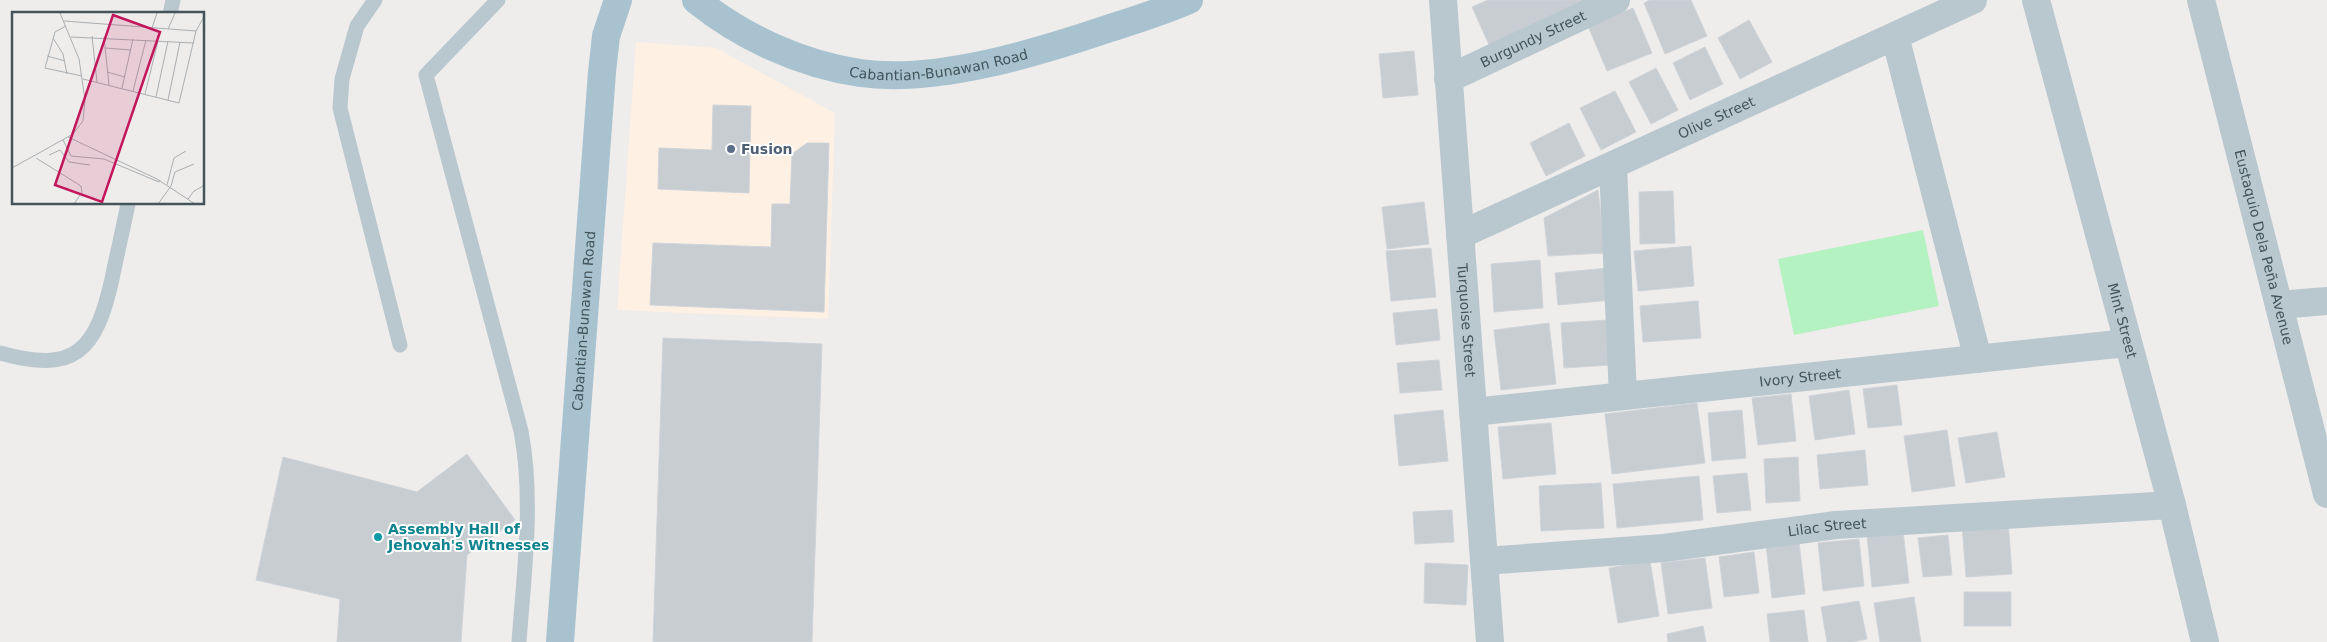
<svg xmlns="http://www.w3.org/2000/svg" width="2327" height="642" viewBox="0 0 2327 642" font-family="'DejaVu Sans',sans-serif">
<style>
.commercial{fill:#fef0e2}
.green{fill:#b4f3c1}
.building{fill:#c8cdd2;stroke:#cfd4d9}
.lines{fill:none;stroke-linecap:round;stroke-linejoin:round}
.lane{stroke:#b9c8ce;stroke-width:15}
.street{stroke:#b9c8ce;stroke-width:28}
.primary{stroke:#a8c3cf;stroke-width:28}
.service-dot{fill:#5c6f8a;stroke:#fff;stroke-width:2}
.culture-dot{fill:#0f9aa8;stroke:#fff;stroke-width:2}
.labels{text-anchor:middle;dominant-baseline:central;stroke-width:4;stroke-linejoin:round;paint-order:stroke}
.street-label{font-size:14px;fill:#43545b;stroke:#fff}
.service-label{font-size:14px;font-weight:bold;fill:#4e5e75;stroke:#fff;text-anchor:start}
.culture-label{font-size:14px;font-weight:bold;fill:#0d838f;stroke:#fff;text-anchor:start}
.inset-road{fill:none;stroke:#aaafb2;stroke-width:1}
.view{fill:#c2185b;fill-opacity:0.15;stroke:#c2185b;stroke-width:2.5}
.inset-edge{fill:none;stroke:#43545b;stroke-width:2.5}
</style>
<rect width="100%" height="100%" fill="#efecec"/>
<path class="commercial" d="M636 42 716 48 835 113 828 319 617 310Z"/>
<path class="green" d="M1923 230 1939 306 1794 335 1778 259Z"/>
<path class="building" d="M1488 0H1586L1490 47 1472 7Z
M1650 0H1691L1707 36 1665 54 1644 3Z
M1633 8 1652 53 1607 71 1588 26Z
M1749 20 1772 62 1740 79 1718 38Z
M1705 47 1723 84 1690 100 1673 63Z
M1414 51 1418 95 1383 98 1379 54Z
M1656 68 1678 110 1651 124 1629 82Z
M1615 91 1636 132 1601 150 1580 108Z
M713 105 751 106 749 193 658 189 659 148 712 150Z
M1569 123 1585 156 1546 176 1530 143Z
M807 143H829L824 312 650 305 653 243 771 247 772 204H790L792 154Z
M1598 190 1605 253 1548 256 1544 218Z
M1673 191 1675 243 1640 244 1639 192Z
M1424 202 1429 244 1387 249 1382 207Z
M1691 246 1694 286 1638 291 1634 251Z
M1431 248 1436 297 1391 301 1386 251Z
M1540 260 1543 308 1494 312 1491 264Z
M1608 268 1612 300 1558 305 1555 273Z
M1698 301 1701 338 1643 342 1640 306Z
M1437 309 1440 340 1396 345 1393 313Z
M1608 320 1611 365 1564 368 1561 323Z
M1549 323 1556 384 1501 390 1494 330Z
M663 338 822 344 812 642H653Z
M1439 360 1442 390 1400 393 1397 363Z
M1897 385 1902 425 1868 428 1863 389Z
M1849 390 1855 434 1815 440 1809 396Z
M1791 394 1796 441 1758 445 1752 398Z
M1697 403 1705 463 1612 474 1605 414Z
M1443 410 1448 461 1399 466 1394 415Z
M1742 410 1746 458 1712 461 1708 413Z
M1551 423 1556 474 1503 479 1498 427Z
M1947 430 1955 486 1912 492 1904 436Z
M1997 432 2005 477 1966 483 1958 438Z
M1865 450 1868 485 1820 489 1817 455Z
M467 454 515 520 467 555 461 642H337L340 599 256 580 283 457 417 492Z
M1798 457 1800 501 1766 503 1764 459Z
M1747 473 1751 510 1717 513 1713 476Z
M1699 476 1703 520 1617 528 1613 484Z
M1601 483 1604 528 1541 531 1539 486Z
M1452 510 1454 542 1415 544 1413 512Z
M2008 521 2012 574 1966 577 1962 525Z
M1903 531 1909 583 1872 587 1867 535Z
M1948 535 1952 575 1923 577 1918 538Z
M1859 539 1864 586 1823 591 1818 543Z
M1799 542 1805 594 1772 598 1766 545Z
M1754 552 1759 593 1724 597 1719 557Z
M1705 558 1712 608 1668 614 1661 563Z
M1650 561 1659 616 1618 623 1609 568Z
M1425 563 1468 565 1466 605 1424 603Z
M1964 592H2011V626H1964Z
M1914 597 1921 642H1880L1874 603Z
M1859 601 1867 639 1852 642H1827L1821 607Z
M1804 610 1808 642H1770L1767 614Z
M1703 626 1706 642H1668L1667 634Z"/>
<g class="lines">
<path class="lane" d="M375 0 357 26 342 79 340 108 400 345
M498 0 426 75 521 431C534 501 524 572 519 642
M170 14 173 0
M0 353C75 374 96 351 112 279 117 254 123 229 128 204"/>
<g class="street">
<path id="s1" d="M1443 0 1490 642"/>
<path id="s2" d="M2036 0 2172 505 2205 642"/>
<path id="s3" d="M2201 0 2327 494"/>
<path d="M1895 36 1978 359"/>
<path id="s4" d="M1448 79 1616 0"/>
<path d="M1613 166 1623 396"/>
<path id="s5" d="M1460 235 1973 0"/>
<path d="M2279 305 2327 301"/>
<path id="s6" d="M1473 412 2127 343"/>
<path id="s7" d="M1484 561 1664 548 1836 525 2172 505"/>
</g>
<g class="primary">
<path id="s8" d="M696 0C742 37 800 64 860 73 935 84 1036 53 1107 29 1135 20 1162 12 1189 0"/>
<path id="s9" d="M560 642 602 72 606 36 618 0"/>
</g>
</g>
<circle class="service-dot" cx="731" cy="149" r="5"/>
<circle class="culture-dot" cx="378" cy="537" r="5"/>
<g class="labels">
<g class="street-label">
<text stroke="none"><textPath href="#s4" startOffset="94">Burgundy Street</textPath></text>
<text stroke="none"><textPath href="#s8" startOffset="261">Cabantian-Bunawan Road</textPath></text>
<text stroke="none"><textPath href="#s5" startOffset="282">Olive Street</textPath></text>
<text stroke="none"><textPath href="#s3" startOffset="255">Eustaquio Dela Peña Avenue</textPath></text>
<text stroke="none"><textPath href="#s9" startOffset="322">Cabantian-Bunawan Road</textPath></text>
<text stroke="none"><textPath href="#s1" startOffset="321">Turquoise Street</textPath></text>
<text stroke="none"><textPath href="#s2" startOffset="332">Mint Street</textPath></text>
<text stroke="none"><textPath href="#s6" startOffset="329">Ivory Street</textPath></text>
<text stroke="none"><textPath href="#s7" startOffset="345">Lilac Street</textPath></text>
</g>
<g class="service-label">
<text x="741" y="149">Fusion</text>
</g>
<g class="culture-label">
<text x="388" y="529">Assembly Hall of<tspan x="388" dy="16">Jehovah's Witnesses</tspan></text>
</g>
</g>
<g transform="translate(12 12)">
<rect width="192" height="192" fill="#efecec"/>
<path class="inset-road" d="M52 9 184 19M54 14 43 20 33 56 70 64M140 16 145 1M156 17 163 1M80 24 85 70M59 25 182 31M92 25 97 73M41 26 51 42 55 62M93 36 119 38M35 44 53 49M95 60 113 65M71 67 167 91 184 19 193 3M110 76 121 27M121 79 134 28M133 82 146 29M144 85 156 29M156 88 168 30M56 125 145 167 183 192M51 128 59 144 92 147 147 170 148 168M37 143 48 138 57 150 78 153M24 146 69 174 70 180 62 192M0 156 61 122 71 109 73 88 67 47 48 1M155 173 162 146 174 139M176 187 182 179 193 173M146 192 159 174 163 160 182 152"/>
<path class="view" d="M101 3 148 20 90 190 43 173Z"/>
<rect width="192" height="192" class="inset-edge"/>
</g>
</svg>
